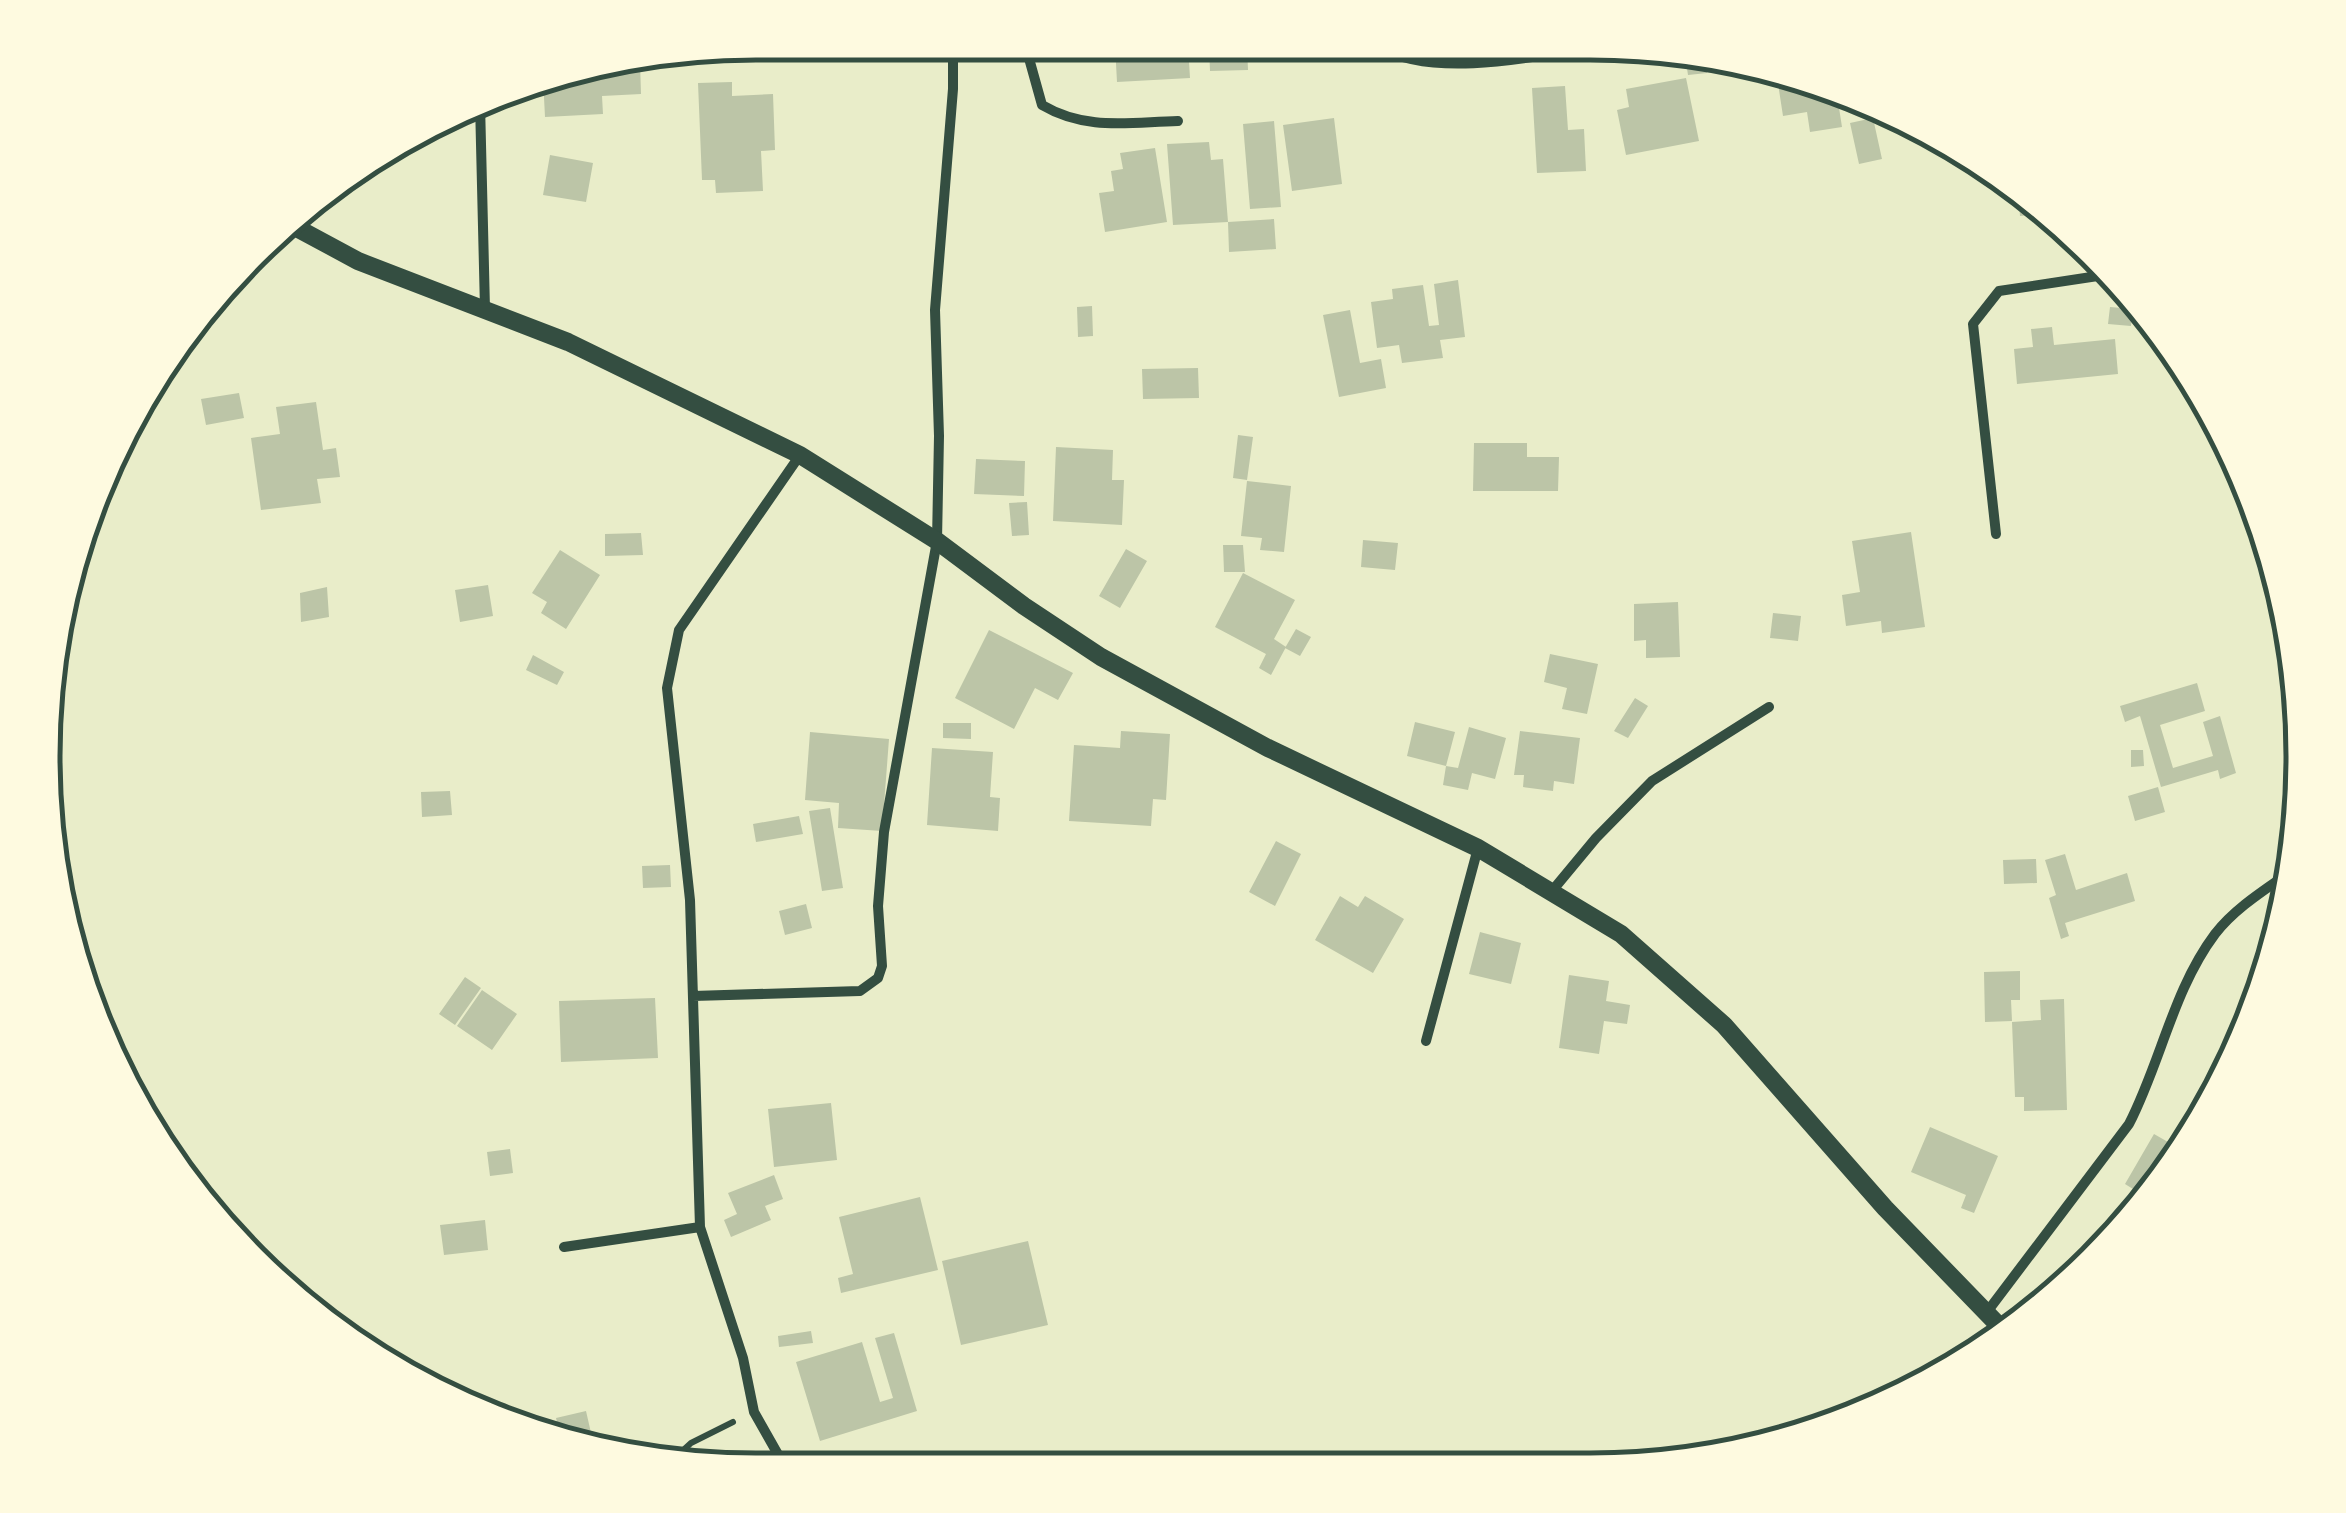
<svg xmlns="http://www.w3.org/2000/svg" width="2346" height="1513" viewBox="0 0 2346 1513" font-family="'PT Sans',sans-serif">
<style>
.building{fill:#bcc5a7}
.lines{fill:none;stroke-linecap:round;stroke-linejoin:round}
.path{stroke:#344e41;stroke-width:6}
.minor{stroke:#344e41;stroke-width:10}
.tertiary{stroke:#344e41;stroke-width:18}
.rim{fill:none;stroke:#344e41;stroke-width:5}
</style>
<rect width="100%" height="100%" fill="#e9edc9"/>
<path class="building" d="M1115 45H1188L1190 78 1117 82Z
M1209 46H1247L1248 70 1210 71Z
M1684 49 1704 55 1707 73 1688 75Z
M640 62 641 94 602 96 603 114 545 117 543 78Z
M1777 77 1837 95 1842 127 1810 132 1807 112 1783 116Z
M1686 78 1699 141 1626 155 1617 110 1629 107 1626 89Z
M732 82V96L773 94 775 150 761 151 763 191 716 193 715 180H702L698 83Z
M1565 86 1568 130 1584 129 1586 171 1537 173 1532 88Z
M1334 118 1342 184 1292 191 1283 125Z
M1873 118 1882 159 1859 164 1850 123Z
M1274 121 1281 207 1250 209 1243 124Z
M1209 142 1211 160 1223 159 1228 222 1173 225 1167 144Z
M1155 148 1167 222 1105 232 1099 193 1114 191 1111 171 1123 169 1120 153Z
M550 155 593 163 586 202 543 195Z
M2018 191 2043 208V214L2020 216Z
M1274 219 1276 249 1229 252 1228 222Z
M1458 280 1465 337 1440 340 1443 358 1402 363 1399 345 1377 348 1371 302 1393 299 1392 289 1423 285 1429 326 1439 325 1434 284Z
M1092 306 1093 336 1078 337 1077 307Z
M2110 307 2133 309 2131 326 2108 324Z
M1350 310 1360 363 1381 359 1386 388 1339 397 1323 315Z
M2052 327 2054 345 2115 339 2118 374 2017 384 2014 349 2033 347 2031 329Z
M1198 368 1199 398 1143 399 1142 369Z
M239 393 244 418 206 425 201 399Z
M316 402 323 450 336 448 340 477 317 479 321 503 261 510 251 438 280 434 276 407Z
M1238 435 1253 437 1247 480 1233 478Z
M1474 443H1527V457H1559L1558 491H1473Z
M1056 447 1113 450 1112 480H1124L1122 525 1053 521Z
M976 459 1025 461 1024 496 974 494Z
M1247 481 1291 486 1284 552 1260 550 1262 538 1241 536Z
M1027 502 1029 535 1012 536 1009 503Z
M1911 532 1925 627 1882 633 1881 621 1846 626 1842 595 1860 592 1852 541Z
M641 533 643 555 605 556V534Z
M1363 540 1398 543 1395 570 1361 567Z
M1223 545H1243L1245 572H1224Z
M1126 549 1147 561 1120 608 1099 596Z
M560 550 600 575 566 629 541 613 547 602 532 593Z
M1243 573 1295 600 1274 639 1286 647 1271 675 1259 668 1266 654 1215 627Z
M488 585 493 616 460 622 455 590Z
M327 587 329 617 301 622 300 593Z
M1678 602 1680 657 1646 658V640L1634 641V604Z
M1773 613 1801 616 1798 641 1770 638Z
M1296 629 1311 637 1300 656 1285 648Z
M989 630 1073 673 1058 700 1035 688 1014 729 955 698Z
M1550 654 1598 664 1587 714 1562 709 1567 688 1544 682Z
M533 655 564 672 557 685 526 670Z
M2197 683 2205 711 2160 725 2173 768 2213 756 2203 722 2220 716 2236 773 2220 779 2218 770 2161 787 2140 716 2125 722 2120 706Z
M1635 698 1648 706 1628 738 1614 731Z
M1415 722 1455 732 1446 766 1407 756Z
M943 723H971V739L943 738Z
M1469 727 1506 738 1495 779 1472 773 1468 790 1443 785 1446 766 1458 768Z
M1121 731 1170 734 1166 800 1153 799 1151 826 1069 821 1074 745 1120 748Z
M1520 731 1580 738 1574 784 1554 781 1553 791 1523 787 1524 775H1514Z
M810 732 889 739 882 831 838 828 839 803 805 800Z
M932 748 993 752 990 797 1000 798 998 831 927 825Z
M2131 750H2143L2144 766 2131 767Z
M2158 787 2165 812 2135 821 2128 796Z
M450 791 452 815 422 817 421 792Z
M830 808 843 888 822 891 809 811Z
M799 816 803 834 756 842 753 824Z
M1276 841 1301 854 1275 906 1249 892Z
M2065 854 2076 890 2127 873 2135 901 2065 923 2069 936 2061 939 2049 898 2056 895 2045 860Z
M2036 859 2037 883 2004 884 2003 860Z
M670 865 671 887 643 888 642 866Z
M1340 896 1358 907 1365 896 1404 919 1373 973 1315 940Z
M806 904 812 928 785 935 779 911Z
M1480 932 1521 943 1511 984 1469 974Z
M2020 971V1000H2011L2012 1021 1985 1022 1984 972Z
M1569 975 1609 981 1606 1001 1630 1005 1627 1024 1604 1021 1599 1054 1559 1048Z
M465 977 481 988 455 1025 439 1014Z
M482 990 517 1014 492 1050 457 1026Z
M655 998 658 1058 561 1062 559 1001Z
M2064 999 2067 1110 2024 1111V1097H2015L2012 1022 2041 1020 2040 1000Z
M831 1103 837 1160 774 1167 768 1109Z
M1930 1127 1998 1156 1974 1213 1961 1208 1966 1195 1911 1172Z
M2154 1134 2182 1150 2158 1183 2150 1178 2141 1194 2125 1184Z
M510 1149 513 1173 490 1176 487 1152Z
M774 1175 783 1199 765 1206 771 1220 731 1237 724 1220 737 1214 728 1193Z
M920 1197 938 1270 841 1293 838 1278 853 1274 839 1217Z
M485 1220 488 1250 444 1255 440 1225Z
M1028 1241 1048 1325 961 1345 942 1261Z
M811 1331 813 1343 779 1347 778 1336Z
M894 1333 917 1411 820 1441 796 1362 862 1342 880 1402 893 1398 875 1338Z
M486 1400 488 1417 460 1402Z
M586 1411 594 1446 547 1433 559 1430 556 1418Z"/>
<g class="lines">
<path class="path" d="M668 1464 691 1443 733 1422"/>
<path class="minor" d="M1025 44 1042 105C1086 131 1129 122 1178 121
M1379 47C1431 78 1529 58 1587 48
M480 103 485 309
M1996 534 1973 324 1999 291 2111 274
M1552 891 1596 838 1652 781 1769 707
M693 996 860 991 878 978 882 966 878 906 884 832 937 541 939 436 935 310 953 89V44
M1426 1041 1478 848
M564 1247 700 1227
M1987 1312 2129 1124C2161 1062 2173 990 2215 934 2235 908 2266 889 2293 870
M784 1465 754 1412 743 1358 700 1227 690 900 667 688 679 630 800 455"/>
<path class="tertiary" d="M293 226 358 261 568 342 800 455 937 541 1024 606 1101 657 1268 748 1478 848 1621 934 1724 1025 1885 1208 2007 1334"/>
</g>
<path d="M0 0H2346V1513H0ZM756 60H1590A696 696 0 0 1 2286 756V757A696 696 0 0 1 1590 1453H756A696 696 0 0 1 60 757V756A696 696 0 0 1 756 60Z" fill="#fefae0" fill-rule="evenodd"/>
<path class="rim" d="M756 60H1590A696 696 0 0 1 2286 756V757A696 696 0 0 1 1590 1453H756A696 696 0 0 1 60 757V756A696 696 0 0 1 756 60Z"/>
</svg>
